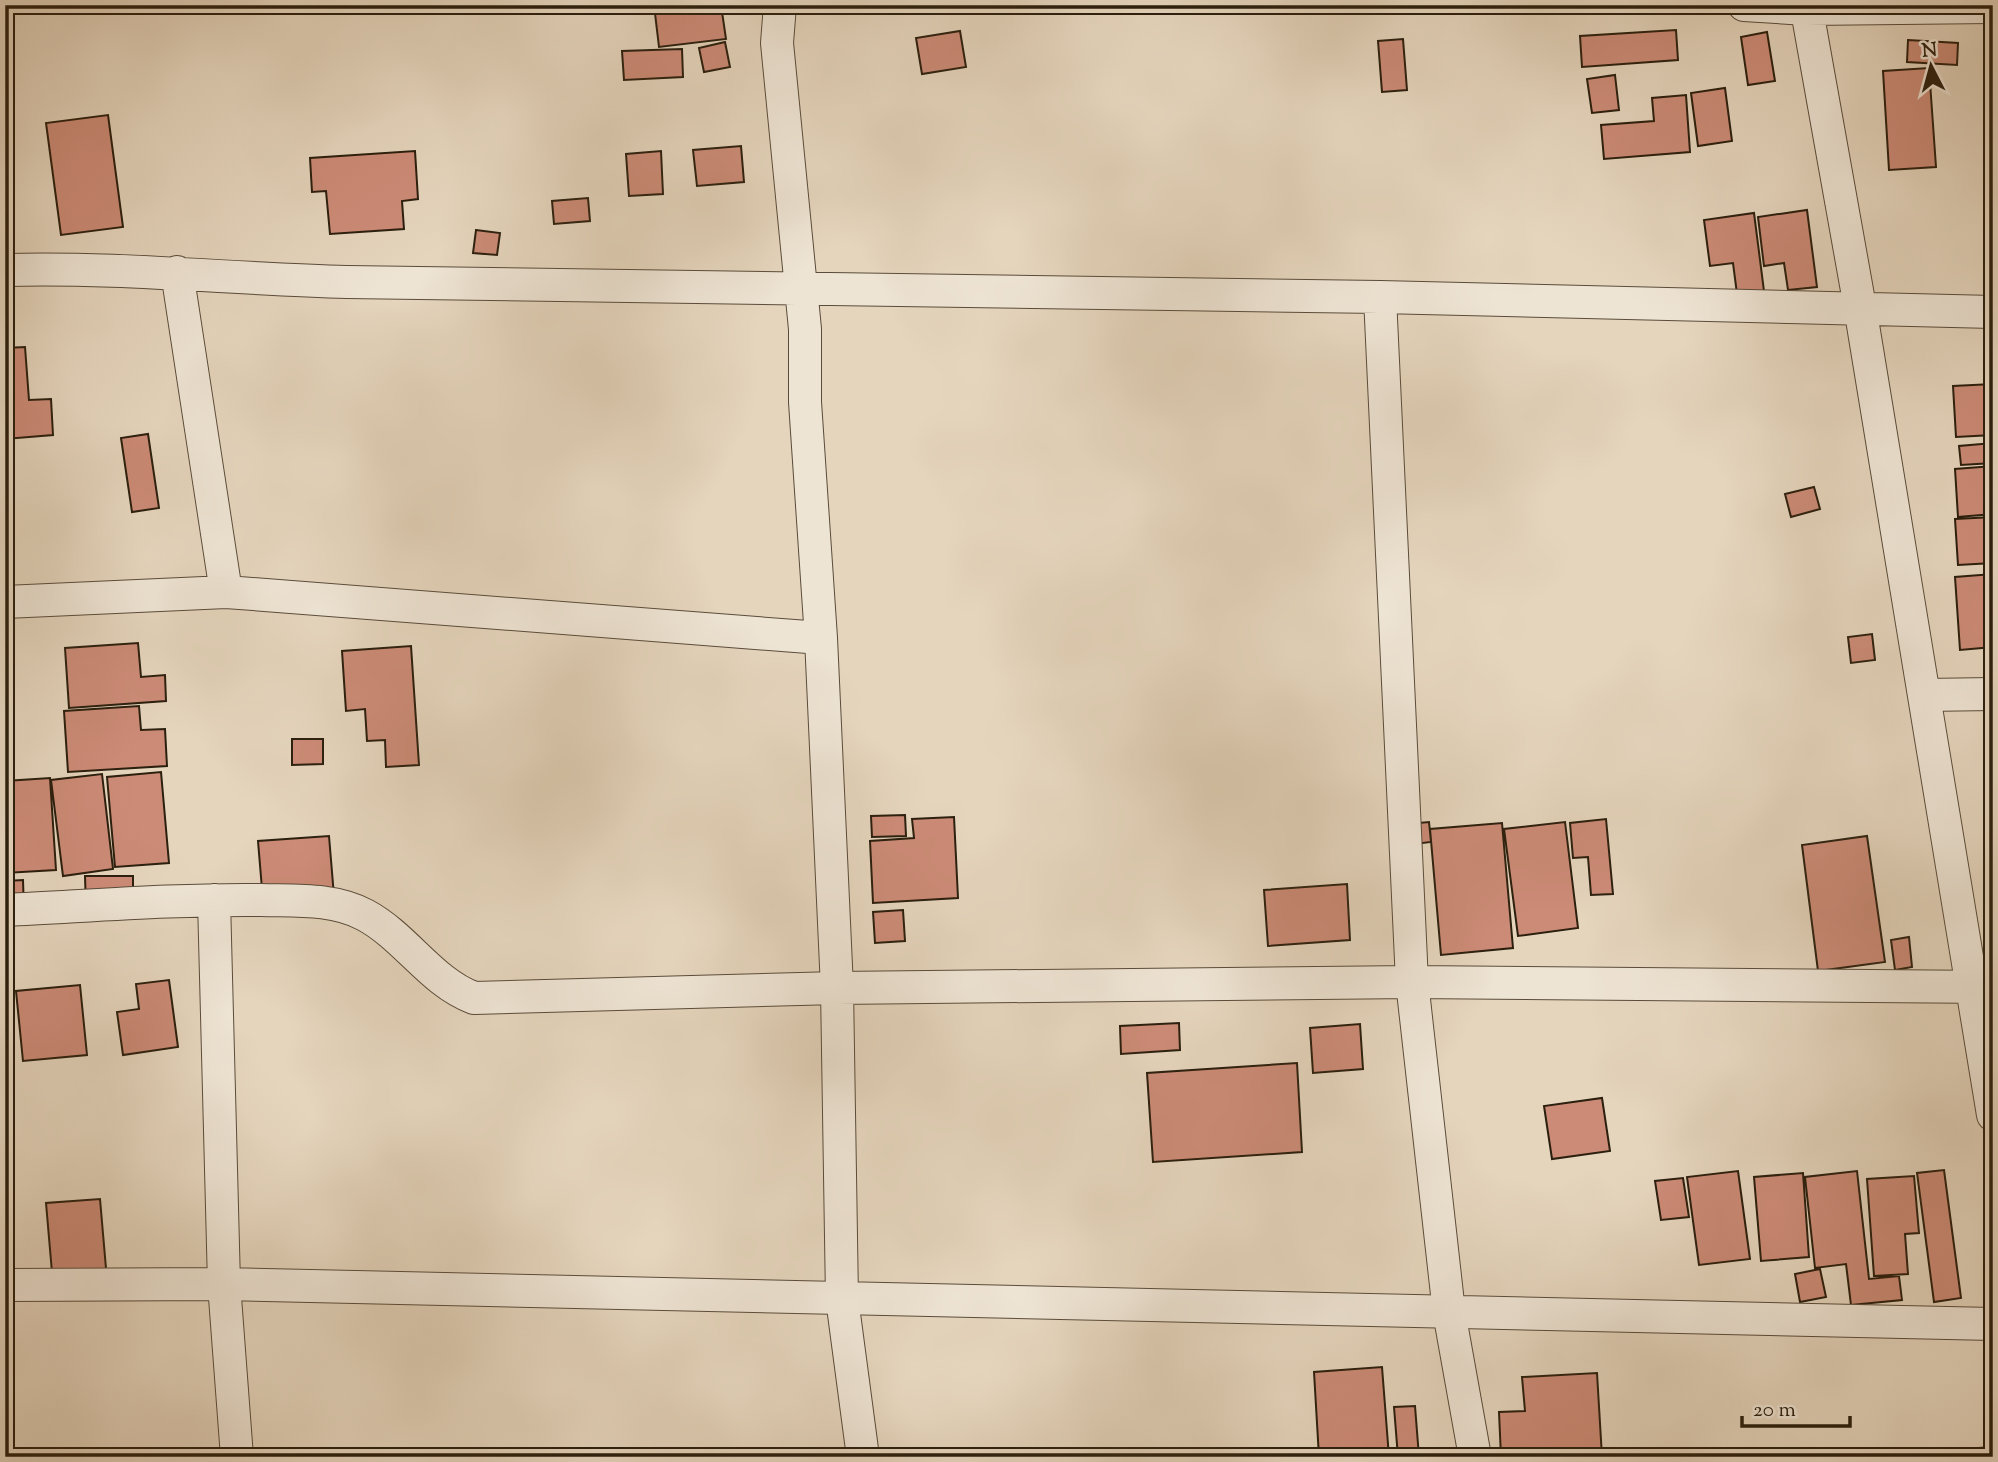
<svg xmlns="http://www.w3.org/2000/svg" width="1998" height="1462" viewBox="0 0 1998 1462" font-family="'Sorts Mill Goudy',serif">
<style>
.building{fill:#cc8b77;stroke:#2b1f0e;stroke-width:2}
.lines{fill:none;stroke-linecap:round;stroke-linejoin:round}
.street-casing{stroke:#5a4c3a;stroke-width:34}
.street{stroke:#eee4d4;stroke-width:32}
</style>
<rect width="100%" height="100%" fill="#e5d5bd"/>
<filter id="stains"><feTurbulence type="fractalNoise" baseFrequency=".00286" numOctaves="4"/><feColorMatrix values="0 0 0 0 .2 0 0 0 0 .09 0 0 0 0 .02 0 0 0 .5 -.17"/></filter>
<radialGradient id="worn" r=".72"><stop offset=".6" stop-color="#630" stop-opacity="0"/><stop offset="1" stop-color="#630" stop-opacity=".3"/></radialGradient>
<path class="building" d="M654 5H721L726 39 659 47Z
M1676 30 1678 60 1582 67 1580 36Z
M960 31 966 67 922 74 916 38Z
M1767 32 1775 81 1748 85 1741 37Z
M1403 39 1407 90 1382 92 1378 41Z
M1908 40 1958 43 1957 65 1907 62Z
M725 42 730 67 704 72 699 48Z
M682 49 683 77 624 80 622 51Z
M1929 68 1936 167 1889 170 1883 71Z
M1615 75 1619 110 1592 113 1587 79Z
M1725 88 1732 141 1698 146 1691 93Z
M1686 95 1690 152 1604 159 1601 125 1654 121 1652 98Z
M108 115 123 227 61 235 46 123Z
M741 146 744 182 697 186 693 150Z
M415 151 418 199 402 201 404 229 330 234 326 191 312 192 310 158Z
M661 151 663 194 629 196 626 154Z
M588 198 590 221 554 224 552 201Z
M1807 210 1817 287 1788 290 1784 263 1764 266 1758 217Z
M1754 213 1764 291 1737 294 1733 263 1710 266 1704 220Z
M476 230 500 233 497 255 473 253Z
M25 347 29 400 51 399 53 435 5 439V348Z
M1993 384V435L1956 437 1953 386Z
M148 434 159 508 132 512 121 438Z
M1993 443V463L1961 465 1959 446Z
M1993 466V514L1958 517 1955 469Z
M1814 487 1820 509 1791 517 1785 494Z
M1993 517V563L1958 565 1955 519Z
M1993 574V647L1960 650 1955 577Z
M1872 634 1875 660 1851 663 1848 637Z
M138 643 141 677 165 675 166 701 69 708 65 648Z
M411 646 419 765 386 767 385 740 367 741 365 709 346 711 342 651Z
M139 706 141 730 165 729 167 766 68 772 64 711Z
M292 739H323V764L292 765Z
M161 772 169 863 115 867 107 777Z
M102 774 113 869 63 876 51 780Z
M50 778 56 870 5 873V781Z
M905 815 906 836 872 837 871 816Z
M954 817 958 898 873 903 870 841 914 838 912 819Z
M1606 819 1613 894 1591 895 1588 857 1573 858 1570 823Z
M1429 822 1431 842 1399 846 1397 825Z
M1565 822 1578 928 1518 936 1504 829Z
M1502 823 1513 948 1441 955 1430 829Z
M329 836 334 896 263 901 258 841Z
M1867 836 1885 962 1818 971 1802 845Z
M85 876H133V907L86 908Z
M23 880 24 912 5 913V881Z
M1347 884 1350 940 1268 946 1264 890Z
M903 910 905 941 875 943 873 912Z
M1909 937 1912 967 1895 970 1891 940Z
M169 980 178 1047 123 1055 117 1012 139 1009 136 984Z
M80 985 87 1055 23 1061 16 991Z
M1179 1023 1180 1050 1121 1054 1120 1026Z
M1360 1024 1363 1069 1313 1073 1310 1028Z
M1297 1063 1302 1152 1153 1162 1147 1073Z
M1602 1098 1610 1151 1552 1159 1544 1106Z
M1944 1170 1961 1298 1934 1302 1917 1173Z
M1738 1171 1750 1259 1699 1265 1687 1177Z
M1857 1171 1869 1279 1899 1276 1902 1300 1851 1305 1846 1264 1815 1268 1805 1177Z
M1803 1173 1809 1257 1761 1261 1754 1177Z
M1914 1176 1919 1233 1905 1234 1908 1274 1874 1276 1867 1179Z
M1683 1178 1689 1217 1661 1220 1655 1181Z
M100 1199 107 1280 53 1284 46 1203Z
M1820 1269 1826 1297 1800 1302 1795 1274Z
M1382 1367 1389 1457H1319L1314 1372Z
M1597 1373 1602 1457H1501L1499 1412 1525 1411 1522 1377Z
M1415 1406 1419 1457H1398L1394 1407Z
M1993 1447V1457H1964L1963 1449Z"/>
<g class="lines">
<defs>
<path id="street" d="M780 5 777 43 805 329V402L821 638 837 988 842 1299 863 1457
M1744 5 1807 9 1993 7
M1806 5 1860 307 1993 1115
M5 270C120 267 233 279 347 282L1380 297 1993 312
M177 272 226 592
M1380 297 1412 982 1449 1312 1475 1457
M5 602 226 592 821 638
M1924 695 1993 694
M214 900 224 1284 237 1457
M5 910C90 906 175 899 261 900 295 901 333 898 365 915 406 937 431 982 474 998L837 988 1412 982 1993 987
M5 1285 224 1284 1993 1324"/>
</defs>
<use href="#street" class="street-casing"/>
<use href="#street" class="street"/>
</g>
<rect width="1998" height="1462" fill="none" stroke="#e5d5bd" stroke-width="28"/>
<rect x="7" y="7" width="1984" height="1448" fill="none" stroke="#2b1f0e" stroke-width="3.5"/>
<rect x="14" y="14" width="1970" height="1434" fill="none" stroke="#2b1f0e" stroke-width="2"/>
<g transform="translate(1931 66) rotate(354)" stroke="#eee4d4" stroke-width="5" paint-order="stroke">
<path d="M0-5L12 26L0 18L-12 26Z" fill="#2b1f0e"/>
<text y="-10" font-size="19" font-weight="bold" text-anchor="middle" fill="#2b1f0e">N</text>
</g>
<path d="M1742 1416v10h108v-10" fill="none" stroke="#2b1f0e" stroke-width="3.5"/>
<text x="1753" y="1416" font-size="21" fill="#2b1f0e" stroke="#eee4d4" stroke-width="5" paint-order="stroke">20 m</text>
<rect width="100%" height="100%" filter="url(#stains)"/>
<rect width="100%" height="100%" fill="url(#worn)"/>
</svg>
